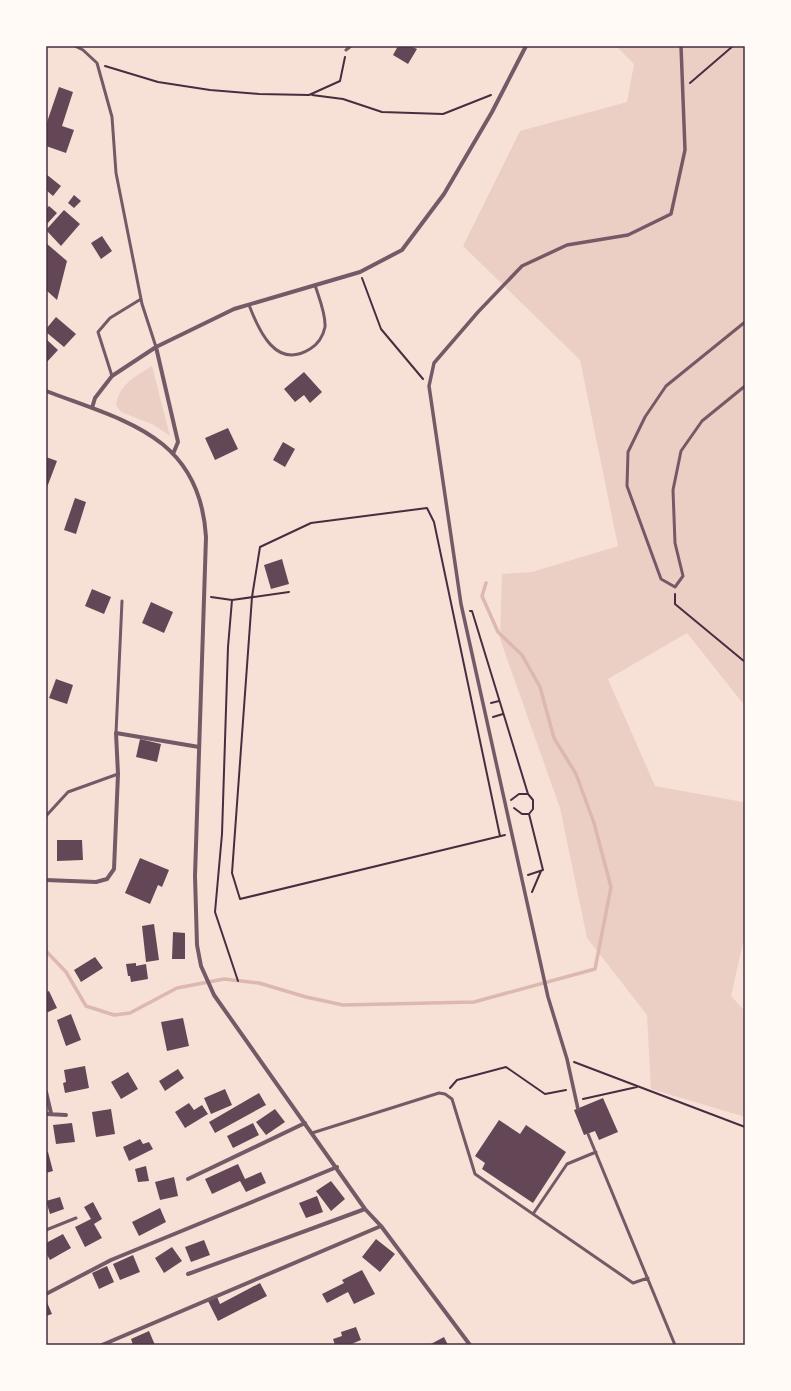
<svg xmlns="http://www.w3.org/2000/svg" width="791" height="1391" viewBox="0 0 791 1391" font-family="Barlow,sans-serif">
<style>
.green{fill:#ebcfc5}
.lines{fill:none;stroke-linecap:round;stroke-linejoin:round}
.stream{stroke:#dcb8b0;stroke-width:3.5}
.building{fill:#644757}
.path{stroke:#4a2c40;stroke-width:2}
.service{stroke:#755966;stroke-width:3}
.pedestrian{stroke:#755966;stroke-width:3.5}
.minor{stroke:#755966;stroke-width:4}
.neatline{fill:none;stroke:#4a2c40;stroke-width:1.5}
</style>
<rect width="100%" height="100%" fill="#f7e1d7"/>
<path class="green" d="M616 46H745V706L687 633 608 679 655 786 743 802 745 805V934L731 996 745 1011V1117L651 1089 647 1015 587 938 560 808 500 639 502 574 532 572 618 546 580 360 463 246 520 131 627 102 634 64Z
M152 366 170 436 154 425 121 412 116 405C119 384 136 376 152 366Z"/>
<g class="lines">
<path class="stream" d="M46 951 66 972 86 1006 114 1015 130 1013 177 988 224 979 259 983 306 997 343 1005 474 1002 595 969 611 887 594 823 576 774 554 738 540 687 522 655 498 632 482 596 486 583"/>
</g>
<path class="building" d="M398 46H410L417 49 408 64 393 55Z
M59 87 73 92 62 126 74 130 66 153 46 146V125Z
M46 174 61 186 53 196 46 190Z
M74 195 81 201 74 208 68 203Z
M49 206 57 213 46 225V209Z
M64 210 80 224 61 246 46 230Z
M102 236 112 251 101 259 91 243Z
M46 243 67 261 57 300 46 290Z
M56 317 76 334 64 347 46 332V329Z
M46 339 58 350 46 363Z
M304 372 322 392 310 403 304 395 295 402 284 389Z
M228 428 238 449 215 460 205 438Z
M283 442 295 449 285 467 273 460Z
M46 457 57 461 46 490Z
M75 498 86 502 76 534 64 530Z
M282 559 289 584 271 589 264 565Z
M92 589 111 597 104 614 85 606Z
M151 602 173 612 164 633 142 623Z
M56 679 73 685 67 704 49 698Z
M140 739 161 744 157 762 136 757Z
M57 840H82L83 860 57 861Z
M140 858 169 870 162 887 158 885 150 904 125 893Z
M154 924 159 960 146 962 142 926Z
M173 932 185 933V959H172Z
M95 957 103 968 81 982 74 970Z
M136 963V966L146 964 148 979 131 982 130 976H128L126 964Z
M49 991 57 1008 46 1013V992Z
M71 1014 81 1040 66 1046 57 1020Z
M183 1018 189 1046 167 1051 161 1022Z
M85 1066 89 1088 65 1093 63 1083 66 1082 64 1070Z
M178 1069 184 1078 165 1091 159 1081Z
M128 1072 138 1089 121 1099 111 1082Z
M225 1089 232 1105 211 1114 204 1098Z
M259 1093 266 1105 215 1133 209 1122Z
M603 1098 618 1132 599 1140 595 1131 584 1135 574 1110Z
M189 1103 194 1110 202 1105 208 1114 185 1128 175 1112Z
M111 1109 115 1134 96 1137 92 1112Z
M275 1109 285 1122 266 1135 256 1122Z
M499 1120 520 1134 526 1125 566 1152 533 1203 482 1169 485 1163 475 1156Z
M72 1123 75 1142 56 1144 53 1125Z
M253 1123 259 1135 233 1148 227 1136Z
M140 1139 143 1144 149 1142 153 1149 129 1161 123 1147Z
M46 1152H48L53 1171 46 1173Z
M238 1164 245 1179 261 1172 266 1183 246 1192 240 1181 212 1194 205 1179Z
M146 1166 149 1181 138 1182 135 1169Z
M174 1177 178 1196 160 1200 155 1182Z
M331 1181 345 1199 331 1211 316 1191Z
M317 1196 323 1212 306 1218 299 1203Z
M60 1197 64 1209 50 1214 46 1201Z
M93 1202 102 1219 94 1224 102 1238 85 1247 75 1227 91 1219 84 1207Z
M160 1208 166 1222 139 1236 132 1222Z
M63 1234 71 1248 50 1260 46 1253V1243Z
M376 1239 395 1254 380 1272 362 1257Z
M204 1240 210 1255 191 1262 185 1247Z
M172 1247 182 1261 164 1273 155 1258Z
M133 1255 140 1272 120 1280 113 1264Z
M107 1266 114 1282 99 1289 92 1273Z
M362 1270 375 1294 354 1304 348 1292 327 1303 322 1294 344 1283 342 1280Z
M260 1283 267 1296 218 1321 208 1301 217 1297 220 1304Z
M46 1300 52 1314 46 1316Z
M356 1327 361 1340 349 1345H335L333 1339 342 1336 341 1332Z
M149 1331 155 1345H133L131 1339Z
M444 1337 448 1345H429Z"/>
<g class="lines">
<path class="path" d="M105 66 158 82 210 90 259 94 309 95 340 81 345 57
M690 83 733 46
M312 95 343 99 382 112 443 114 491 95
M362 278 381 329 423 379
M675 594V604L745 662
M211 597 232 600
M470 611H472L528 794
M491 703 499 701
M493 717 503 714
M511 800 519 794H528L533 800V809L529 814 543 870 528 875
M514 808 522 814H529
M500 836 434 522 427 508 311 523 260 547 252 597 232 873 240 899 505 835
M532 892 541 871
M238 981 215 912 222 834 228 647 232 600 289 592
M574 1062 745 1127
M450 1088 457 1080 506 1067 545 1094 566 1090
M583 1099 637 1087"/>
<path class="service" d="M75 46 83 50 97 63 112 117 116 173 142 304 156 347
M346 50 351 46
M249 305C259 331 276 370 310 349 318 344 323 337 325 327 326 314 319 298 315 285
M745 322 666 386 645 417 628 452 627 486 661 579 675 587 683 576 675 543 673 490 681 451 702 421 745 386
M112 376 98 332 110 318 141 299
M116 733 122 601
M46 816 68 792 118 774
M312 1133 439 1093 445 1094 452 1099 475 1174 633 1283 648 1278
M588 1134 675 1345
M533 1214 567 1164 596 1152
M46 1230 76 1218"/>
<path class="pedestrian" d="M578 1109 567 1059 548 997 461 604 429 386 434 363 478 312 522 266 567 245 628 235 671 214 685 150 681 46"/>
<path class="minor" d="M156 347 178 442 173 454
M46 391C125 421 200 436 206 537L195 876 197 945 201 966 214 995 365 1209 381 1226 470 1345
M92 408 95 398 112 376 156 347 234 309 360 272 402 250 444 194 492 112 526 46
M46 880 96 882 107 879 114 869 118 774 116 733 199 747
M46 1092 51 1113
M46 1114 66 1115
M188 1179 305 1123
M188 1274 365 1209
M46 1294 111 1260 337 1167
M102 1345 381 1226"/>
</g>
<rect width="791" height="1391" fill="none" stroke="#fffaf5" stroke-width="94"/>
<rect x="47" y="47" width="697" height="1297" class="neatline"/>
</svg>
